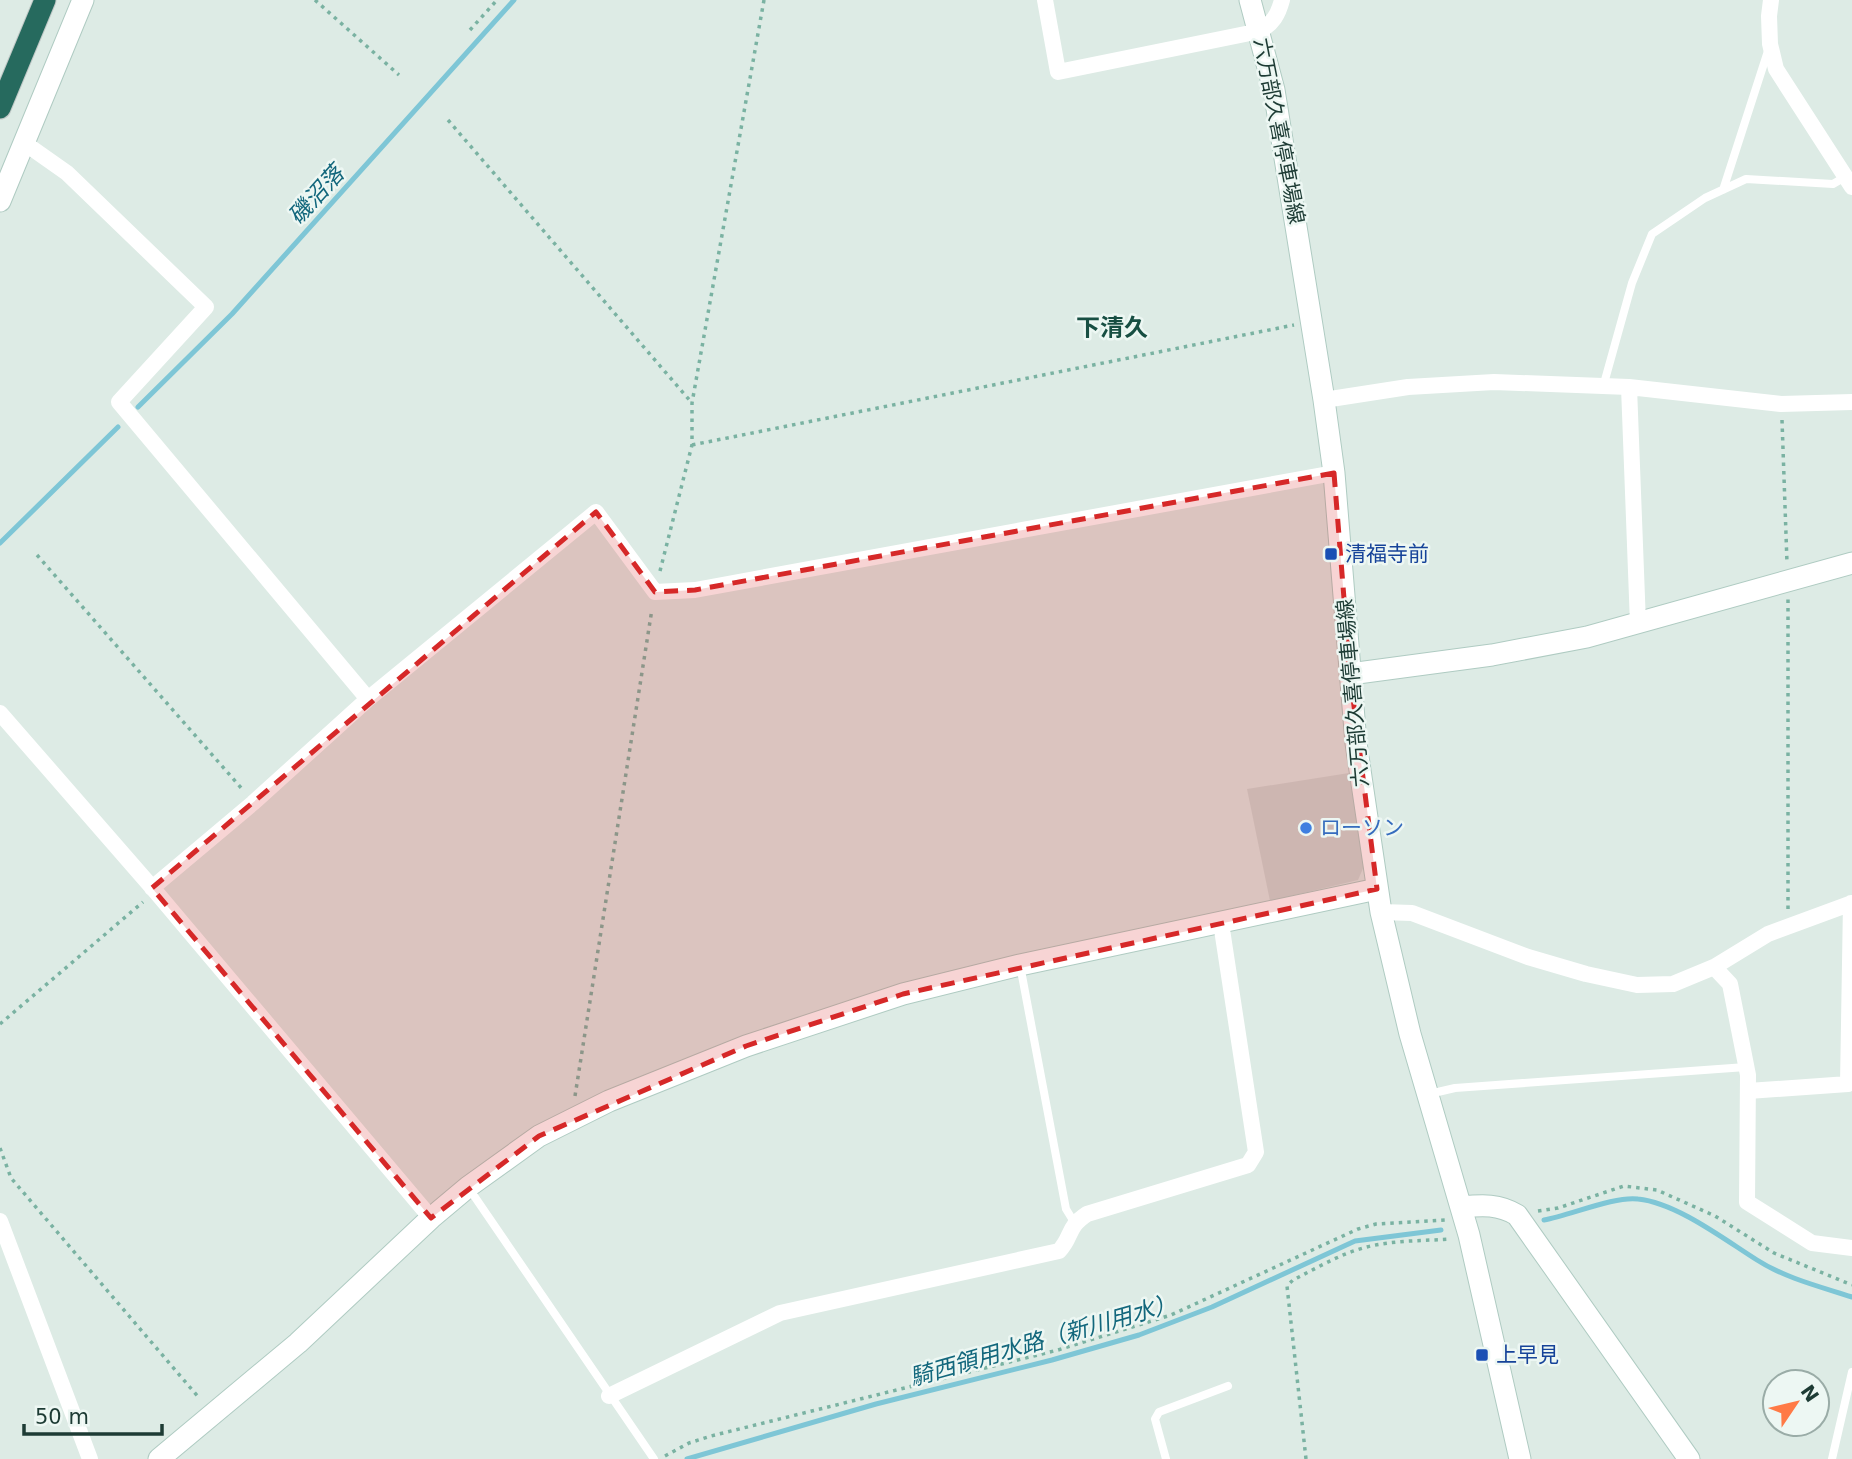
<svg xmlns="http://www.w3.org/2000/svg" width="1852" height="1459" viewBox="0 0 1852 1459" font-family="'DejaVu Sans','Noto Sans JP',sans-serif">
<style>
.built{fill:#cbdad4}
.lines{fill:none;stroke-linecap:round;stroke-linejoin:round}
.stream{stroke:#7ec6d6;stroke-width:5}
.secondary-casing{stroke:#afcbc2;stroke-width:23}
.highway-casing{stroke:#c0c8c6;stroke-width:23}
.path{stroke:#7ab2a2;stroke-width:3.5;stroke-dasharray:3.5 5;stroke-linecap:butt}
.lane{stroke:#fff;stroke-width:8}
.street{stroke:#fff;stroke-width:16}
.secondary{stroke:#fff;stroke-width:21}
.highway{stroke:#266a5e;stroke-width:21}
.marked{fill:#d62828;fill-opacity:0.2;stroke:#d62828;stroke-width:5;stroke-dasharray:14 9;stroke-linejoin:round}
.transit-dot{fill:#1a4fb4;stroke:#edf7f3;stroke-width:2.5}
.shop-dot{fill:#3f7fe0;stroke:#edf7f3;stroke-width:2.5}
.labels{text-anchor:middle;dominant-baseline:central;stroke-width:5;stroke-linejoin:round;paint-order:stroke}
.street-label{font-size:21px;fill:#1d3b34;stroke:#edf7f3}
.transit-label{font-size:21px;fill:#164399;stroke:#edf7f3;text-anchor:start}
.shop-label{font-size:21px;fill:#366cbe;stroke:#edf7f3;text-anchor:start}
.water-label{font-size:23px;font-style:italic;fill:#12677c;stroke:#edf7f3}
.quarter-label{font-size:24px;font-weight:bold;fill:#184f43;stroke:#edf7f3}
</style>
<rect width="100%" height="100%" fill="#ddebe5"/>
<path class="built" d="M1349 773 1364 866 1358 880 1270 901 1247 789Z"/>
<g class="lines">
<path class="stream" d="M138 407 232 314 514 0
M0 543 118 427
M1544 1220C1571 1215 1614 1196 1638 1199 1677 1203 1725 1240 1757 1260 1785 1278 1821 1287 1852 1297
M687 1459 876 1404 1052 1360 1139 1335 1212 1307 1355 1241 1441 1230"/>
<defs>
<path id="secondary" d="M1250 0 1274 90 1324 400 1334 473 1356 743 1381 912 1410 1034 1469 1235 1520 1459
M0 201 83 0
M1350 674 1492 655 1587 637 1852 563
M1461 1207C1483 1205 1499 1204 1517 1215L1689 1459
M159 1459 298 1343 431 1218 468 1187 539 1136 609 1101 746 1046 903 994 1020 965 1377 889"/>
<path id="highway" d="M0 108 45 0"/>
</defs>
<use href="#secondary" class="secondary-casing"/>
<use href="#highway" class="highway-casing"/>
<path class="path" d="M315 0 399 75
M470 30 497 0
M448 120 692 403
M1782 420 1787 563
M692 445 1294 325
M37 555 243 790
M660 571 692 445V403L764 0
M1788 909V598
M0 1024 143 902
M575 1096 652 609
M0 1148 11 1178 200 1399
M1538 1211 1558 1208 1624 1186 1657 1190 1715 1216 1774 1253 1852 1285
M665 1456 689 1443 711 1436 1058 1350 1171 1315 1358 1229 1376 1224 1445 1220
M1306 1459 1287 1286 1293 1280C1315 1269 1338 1255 1363 1248 1391 1240 1422 1241 1451 1239"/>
<path class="lane" d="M1723 190 1768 51
M1603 387 1632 283 1652 234 1705 198 1746 179 1833 184 1845 177
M1020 965 1066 1209 1074 1222
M1429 1094 1455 1088 1746 1067
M468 1187 654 1459
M1166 1459 1155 1419 1159 1412 1228 1386
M1832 1459 1852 1372"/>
<path class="street" d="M1045 0 1058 72 1260 31C1273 23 1278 15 1282 0
M1771 0 1769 16 1770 44 1776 69 1852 187
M23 142 67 173 206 307 119 402 368 699
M1629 387 1638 624
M1324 400 1408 387 1494 382 1629 387 1781 404 1852 402
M0 713 156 892 431 1218
M152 888 253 803 368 699 596 512 655 592 695 590 1334 473
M1381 912 1412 913 1528 957 1586 974 1637 985 1673 984 1714 967 1768 934 1852 903
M1714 967 1730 984 1748 1075 1747 1202 1812 1243 1852 1248
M1748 1091 1848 1084 1851 903
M0 1221 90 1459
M609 1396 780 1313 1059 1251C1073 1236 1066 1228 1087 1214L1248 1165 1256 1152 1221 923"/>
<use href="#secondary" class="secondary"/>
<use href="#highway" class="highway"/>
</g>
<path class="marked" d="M1334 473 1350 674 1377 889 903 994 746 1046 539 1136 431 1218 152 888 596 512 655 592 695 590Z"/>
<g class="transit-dot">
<rect x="1324" y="547" width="14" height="14" rx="3.5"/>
<rect x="1475" y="1348" width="14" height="14" rx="3.5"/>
</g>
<circle class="shop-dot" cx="1306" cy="828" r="7"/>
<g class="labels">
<g class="street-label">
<text transform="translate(1279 131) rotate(79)">六万部久喜停車場線</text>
<text transform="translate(1353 693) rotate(-95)">六万部久喜停車場線</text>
</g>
<g class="transit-label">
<text x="1345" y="554">清福寺前</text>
<text x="1496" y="1355">上早見</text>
</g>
<g class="shop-label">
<text x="1320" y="828">ローソン</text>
</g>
<g class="water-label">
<text transform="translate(316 195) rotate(-48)">磯沼落</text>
<text transform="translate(1043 1340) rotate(-16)">騎西領用水路（新川用水）</text>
</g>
<g class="quarter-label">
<text x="1112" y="328">下清久</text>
</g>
</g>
<g transform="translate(1796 1403) rotate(55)"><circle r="33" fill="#edf7f3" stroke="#9aaca7" stroke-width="2"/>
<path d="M0-5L12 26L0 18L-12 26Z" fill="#ff7a46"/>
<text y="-10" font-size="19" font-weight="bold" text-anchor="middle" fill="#1d3b34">N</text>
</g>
<path d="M24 1424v10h138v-10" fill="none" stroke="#1d3b34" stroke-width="3.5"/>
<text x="35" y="1424" font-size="21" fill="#1d3b34" stroke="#edf7f3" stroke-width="5" paint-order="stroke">50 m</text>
</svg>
